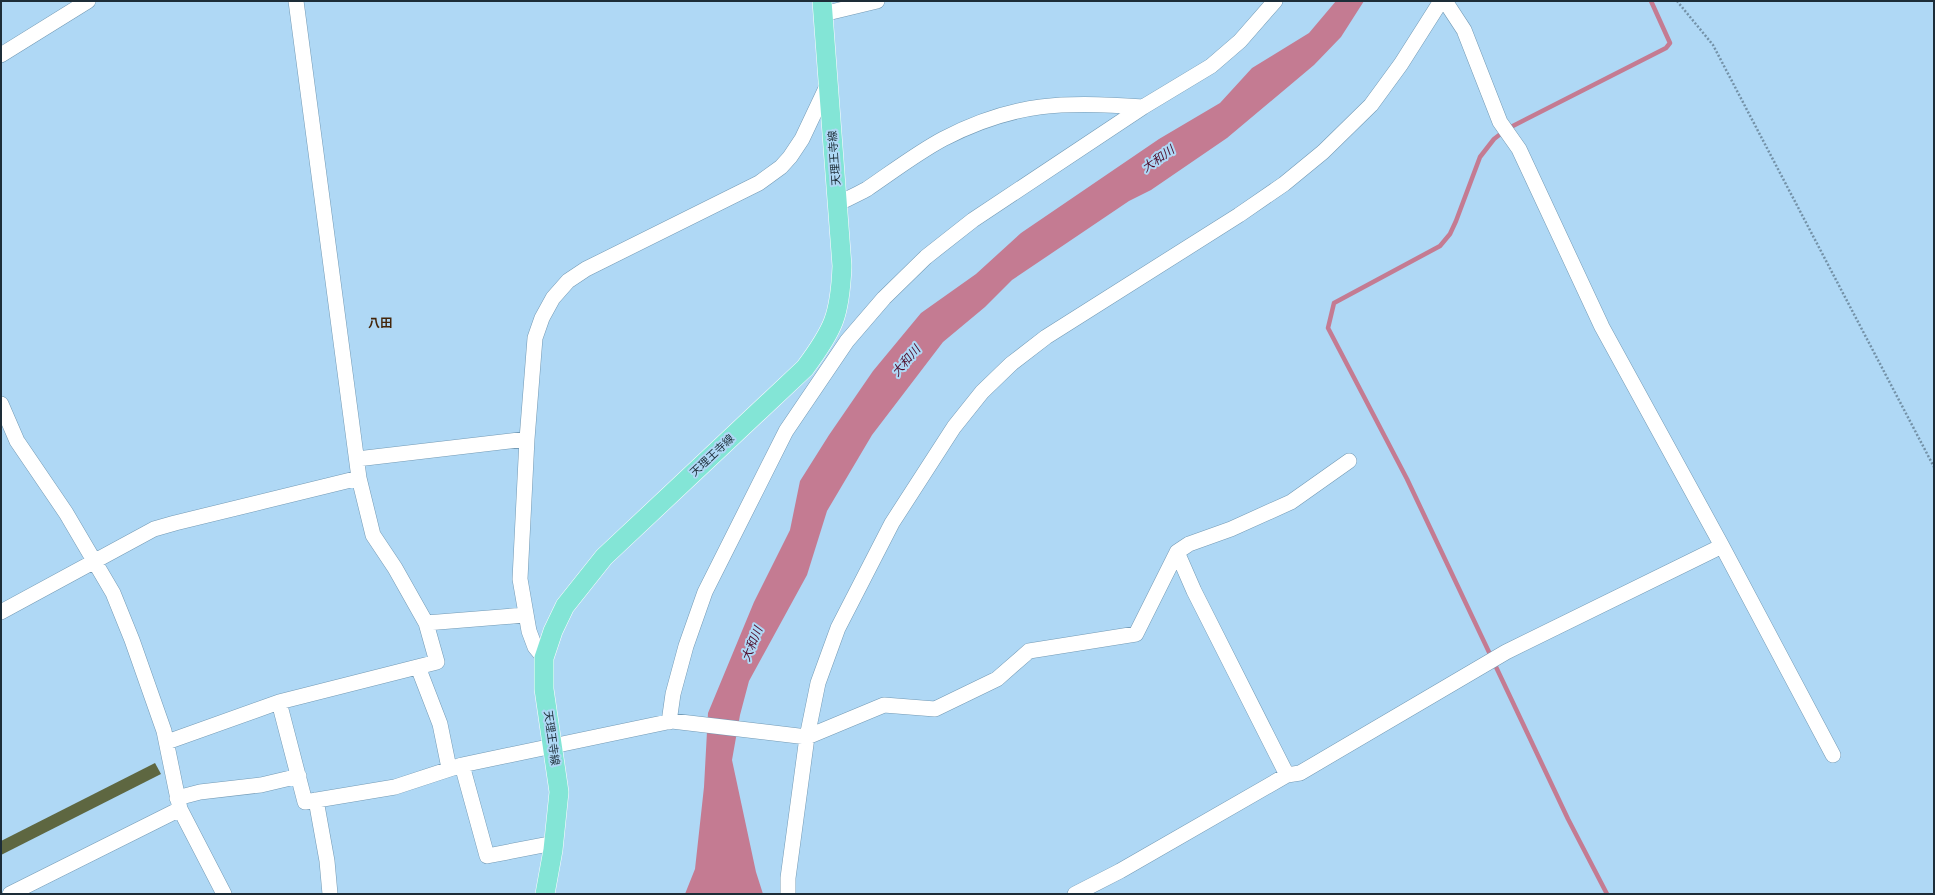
<svg xmlns="http://www.w3.org/2000/svg" width="1935" height="895" viewBox="0 0 1935 895" font-family="'Public Sans','Noto Sans JP',sans-serif">
<style>
.water{fill:#c47b92}
.lines{fill:none;stroke-linecap:round;stroke-linejoin:round}
.stream{stroke:#c47b92;stroke-width:4.5}
.building{fill:#5e6741}
.minor-casing{stroke:#739ab5;stroke-width:16}
.major-casing{stroke:#fff;stroke-width:20}
.path{stroke:#7391a7;stroke-width:2.5;stroke-dasharray:2 2;stroke-linecap:butt}
.minor{stroke:#fff;stroke-width:15}
.major{stroke:#83e5d6;stroke-width:19}
.labels{text-anchor:middle;dominant-baseline:central;stroke-width:4;stroke-linejoin:round;paint-order:stroke}
.street-label{font-size:11px;fill:#1d2d38;stroke:#afd8f5}
.water-label{font-size:12px;font-style:italic;fill:#4e0b29;stroke:#afd8f5}
.neighbourhood-label{font-size:12px;font-weight:bold;fill:#44260b;stroke:#afd8f5}
</style>
<rect width="100%" height="100%" fill="#afd8f5"/>
<path class="water" d="M1336 1H1364L1341 37 1314 65 1227 138 1151 190 1129 201 1012 280 985 307 943 342 872 435 827 511 807 575 749 681 740 715 732 760 756 872 763 894H685L695 869 704 787 708 713 754 602 790 530 800 481 829 435 873 371 921 313 976 274 1021 233 1159 139 1220 103 1252 68 1309 33Z"/>
<g class="lines">
<path class="stream" d="M1607 894 1568 819 1407 479 1328 328 1334 303 1440 246 1450 234 1456 221 1480 157 1494 139 1507 129 1666 48 1670 43 1651 1"/>
</g>
<path class="building" d="M155 763 161 774 1 855V841Z"/>
<g class="lines">
<defs>
<path id="minor" d="M1445 1 1464 30 1500 122 1519 149 1602 327 1722 546 1833 755
M823 14 877 1
M1 55 88 1
M837 204C847 199 858 194 867 189 892 172 917 153 943 139 1014 102 1066 101 1143 107
M1 404 17 441 66 513 113 593 132 640 164 731 180 809 224 894
M357 459 527 439
M1177 552 1194 591 1287 775
M1 612 154 529 175 523 359 478
M426 623 525 615
M544 658 535 647 529 631 520 579 527 439 535 338 542 318 553 298 568 281 586 269 759 183 781 167 790 157 802 139 828 84
M418 667 440 724 449 768
M279 702 305 802 395 787 462 765 672 721 807 737 884 705 935 709 997 679 1029 651 1136 634 1177 552 1189 544 1231 529 1291 502 1349 461
M669 722 673 694 686 646 705 592 786 431 847 341 884 298 926 257 973 220 1143 107 1211 66 1240 41 1275 1
M167 742 279 702 437 662 426 623 395 568 373 535 359 478 296 1
M462 765 487 856 554 843
M177 798 200 792 261 785 299 776
M316 800 327 861 330 894
M10 894 180 809
M788 894V878L807 737 818 683 838 628 892 523 954 427 982 392 1011 364 1046 337 1239 215 1284 184 1323 152 1371 105 1401 64 1441 1
M1075 894 1120 871 1287 775 1300 773 1506 652 1722 546"/>
<path id="major" d="M545 894 553 850 559 792 544 689V658L553 631 565 606 604 557 805 368C834 329 840 315 842 266L822 1"/>
</defs>
<use href="#minor" class="minor-casing"/>
<use href="#major" class="major-casing"/>
<path class="path" d="M1677 1 1713 45 1934 467"/>
<use href="#minor" class="minor"/>
<use href="#major" class="major"/>
</g>
<g class="labels">
<g class="street-label">
<text transform="translate(834 158) rotate(-94)">天理王寺線</text>
<text transform="translate(712 455) rotate(-43)">天理王寺線</text>
<text transform="translate(552 738) rotate(82)">天理王寺線</text>
</g>
<g class="water-label">
<text transform="translate(1158 159) rotate(-35)">大和川</text>
<text transform="translate(906 361) rotate(-49)">大和川</text>
<text transform="translate(752 644) rotate(-68)">大和川</text>
</g>
<g class="neighbourhood-label">
<text x="380" y="323">八田</text>
</g>
</g>
<rect width="1935" height="895" fill="none" stroke="#1d2d38" stroke-width="4"/>
</svg>
